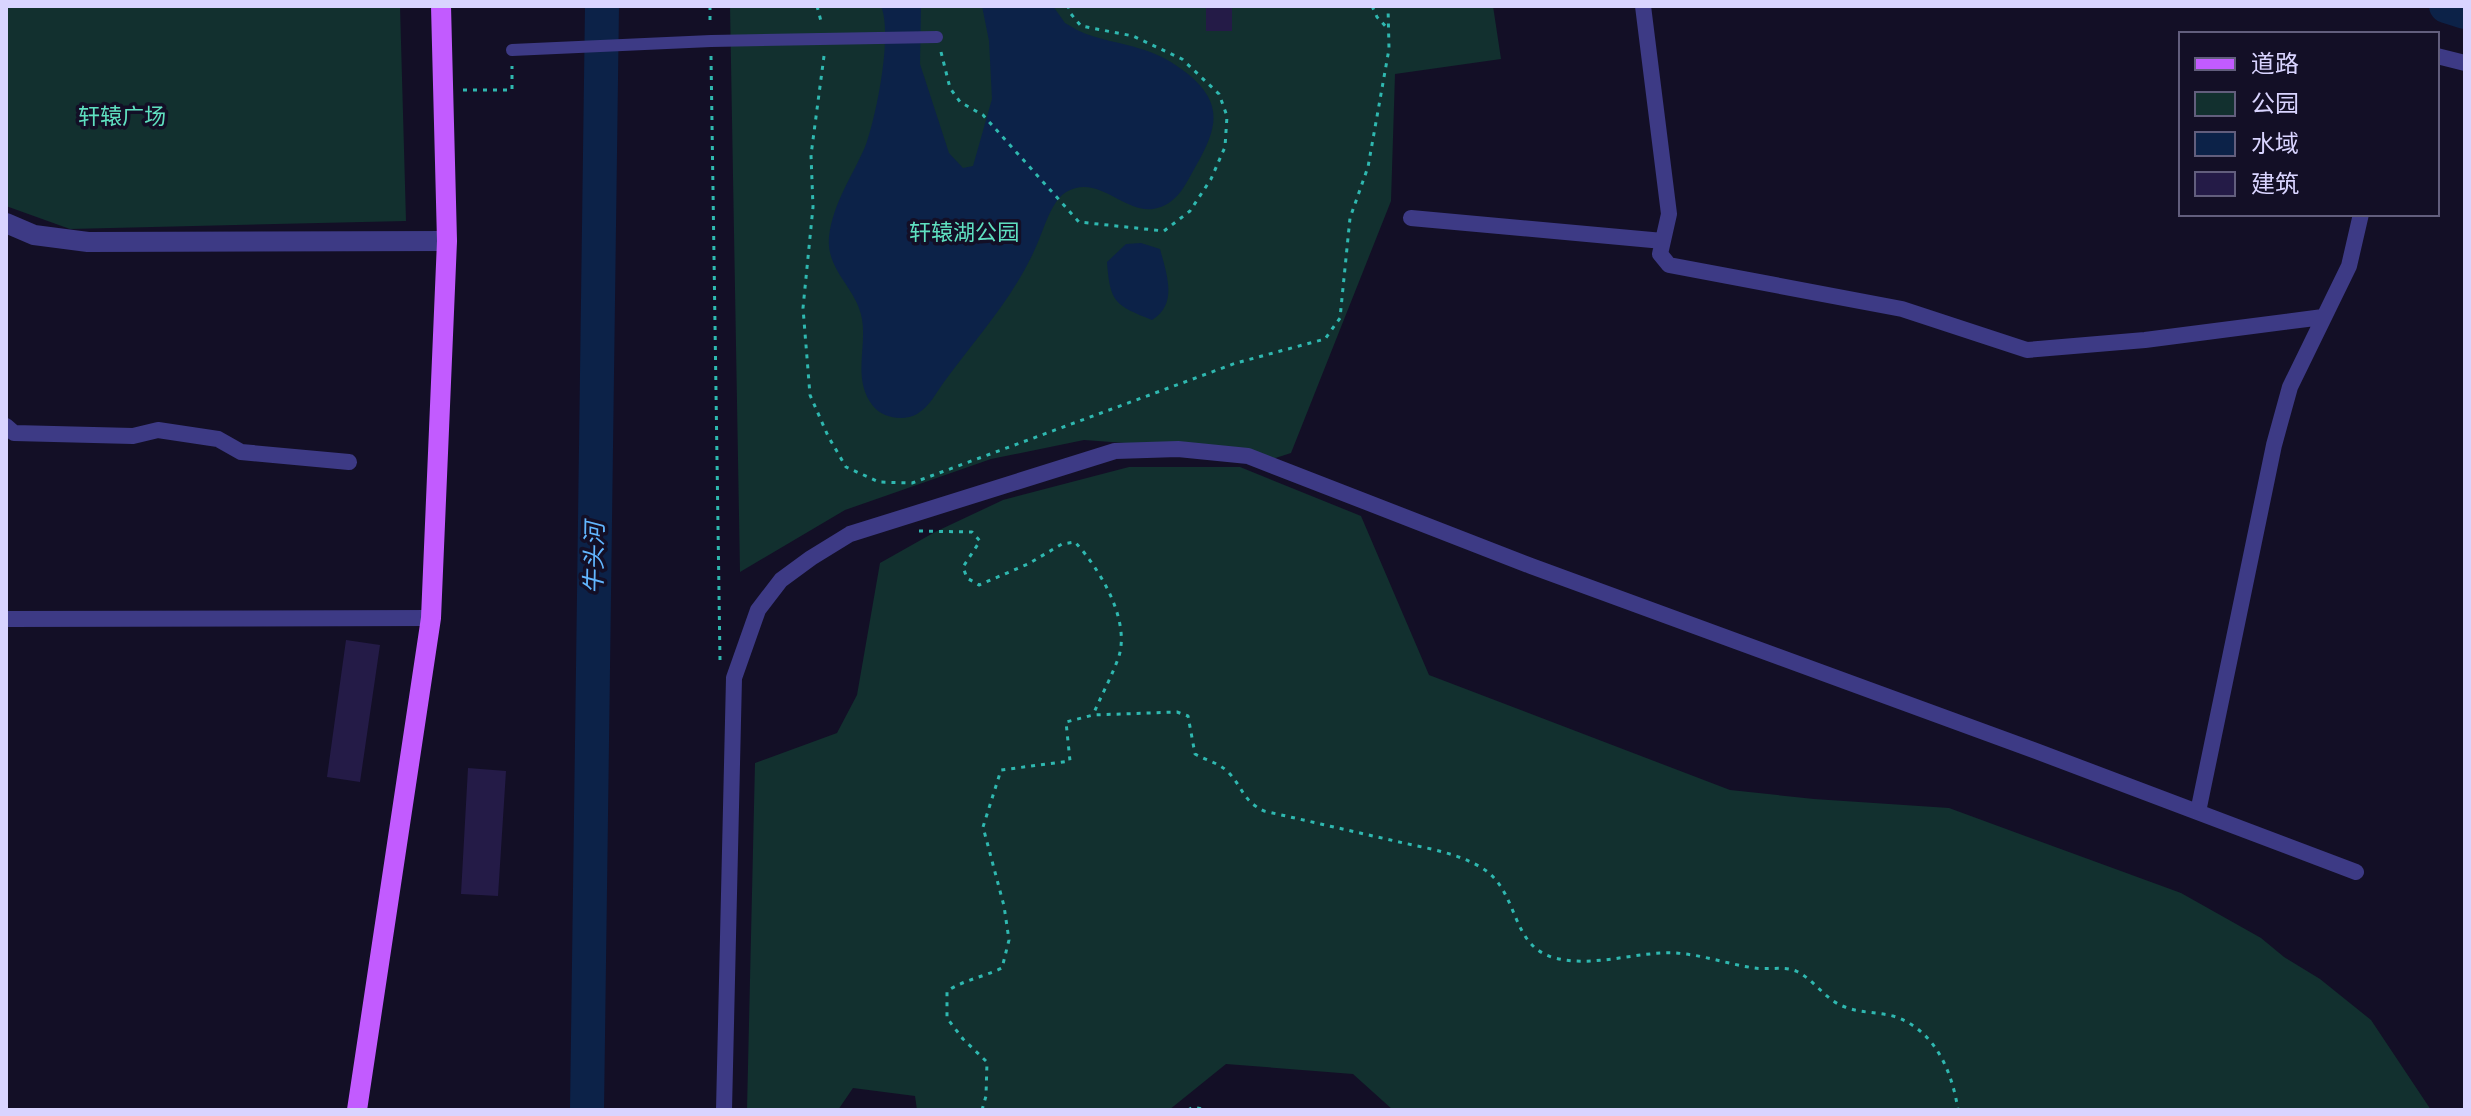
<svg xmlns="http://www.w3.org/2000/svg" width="2471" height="1116" viewBox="0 0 2471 1116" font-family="'Source Sans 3','Noto Sans SC',sans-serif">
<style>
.green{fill:#12302f}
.water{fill:#0c2248}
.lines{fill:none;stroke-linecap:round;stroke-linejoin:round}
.river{stroke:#0c2248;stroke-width:34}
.building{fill:#241b47}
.path{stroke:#2fb8b0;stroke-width:3;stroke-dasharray:4 6;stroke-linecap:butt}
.pedestrian{stroke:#3d3a85;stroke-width:12}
.minor{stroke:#3d3a85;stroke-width:16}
.tertiary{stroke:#3d3a85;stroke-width:20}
.primary{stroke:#c25bff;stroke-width:20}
.labels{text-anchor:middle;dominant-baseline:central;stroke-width:7;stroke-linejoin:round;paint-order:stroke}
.park-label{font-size:22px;fill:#5fe0c0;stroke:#130f26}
.water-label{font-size:24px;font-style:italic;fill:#62b6ff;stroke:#130f26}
</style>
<rect width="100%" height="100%" fill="#130f26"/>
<path class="green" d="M6 6H400L406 221 70 229 6 206Z
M730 6H1493L1501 59 1395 74 1391 201 1291 453 1260 463 1221 450 1084 440 991 459 845 510 740 572Z
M1129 467H1240L1361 516 1429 675 1730 790 1814 799 1949 808 2181 893 2261 938 2284 957 2320 979 2371 1020 2431 1110H1393L1353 1074 1226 1064 1169 1110H917L915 1096 853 1088 838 1110H747L755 763 837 733 857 695 880 563 935 532 1003 500Z"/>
<path class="water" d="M881 6H921L920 64 949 153 963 168 973 166 992 99 989 41 982 6H1053L1065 23 1077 30C1098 40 1120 42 1141 49 1159 54 1174 63 1188 74 1223 103 1218 127 1197 164 1186 183 1178 205 1153 209 1124 213 1099 175 1068 191 1052 199 1045 226 1038 242 1016 295 978 336 944 382 936 393 930 406 917 414 905 421 883 419 873 406 852 379 867 348 862 319 857 288 826 271 829 237 833 203 852 177 865 147 876 118 893 34 881 6Z
M1141 243 1160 249C1167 275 1178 304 1152 320 1115 305 1110 303 1107 262L1126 244Z"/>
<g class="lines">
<path class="river" d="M2446 6 2465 12
M587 1110 602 6"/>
</g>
<path class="building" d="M1206 6H1232V31H1206Z
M346 640 380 645 360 782 327 777Z
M468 768 506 771 498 896 461 894Z"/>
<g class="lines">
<path class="path" d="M710 6V24
M817 6 822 25
M1372 6 1377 17 1388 29
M941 52 950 88 960 102 983 115 1079 222 1164 231 1190 211 1211 179 1225 147 1227 116 1219 94 1182 59 1133 36 1081 26 1071 14 1068 6
M711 56 720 660
M824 56 811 155 813 207 803 308 810 395 828 436 846 467 879 482 912 483 1236 363 1325 339 1340 318 1350 218 1368 167 1389 49 1388 6
M463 90H512V66
M919 531 972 532 980 541 963 567 967 578 979 585 1028 564 1062 544 1075 542C1099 568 1132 621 1118 659 1111 678 1101 696 1093 715
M982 1110 986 1096 987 1062 963 1039 947 1018V991C964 980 983 977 1002 968L1009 940 1004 906 983 827 1001 770 1070 761 1066 722 1093 715 1177 712 1188 716 1195 754C1207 761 1220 763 1229 773 1243 788 1243 801 1264 811 1308 821 1351 831 1395 841 1424 848 1456 852 1482 868 1520 891 1509 946 1555 958 1595 968 1637 951 1676 953 1703 955 1728 964 1754 968 1767 970 1784 966 1796 971 1815 980 1825 1000 1845 1007 1860 1013 1877 1012 1893 1016 1934 1029 1952 1070 1958 1110
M1188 1110 1193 1107 1207 1110"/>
<path class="pedestrian" d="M512 50 711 41 937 37"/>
<path class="minor" d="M1643 6 1669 214 1660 254 1669 265 1902 309 2027 350 2145 340 2323 317
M2437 56 2465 63
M1411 218 1663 241
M6 426 14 433 133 436 158 430 218 439 241 452 349 462
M6 619 431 618
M2198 812 2274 445 2290 387 2349 266 2361 214
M724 1110 734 678 758 610 781 580 811 558 850 534 1115 451 1178 449 1248 456 1531 566 2036 751 2356 872"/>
<path class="tertiary" d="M6 223 34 235 88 242 447 241"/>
<path class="primary" d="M357 1110 431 618 447 241 441 6"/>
</g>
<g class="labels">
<g class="park-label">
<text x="122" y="117">轩辕广场</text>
<text x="964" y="233">轩辕湖公园</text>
</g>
<g class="water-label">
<text transform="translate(595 558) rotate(-89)">牛头河</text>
</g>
</g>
<rect width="2471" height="1116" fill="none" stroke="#d9d4ff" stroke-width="16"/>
<rect x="2179" y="32" width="260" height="184" fill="#130f26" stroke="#625e7d" stroke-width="2"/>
<rect x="2195" y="58" width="40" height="12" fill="#c25bff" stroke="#625e7d" stroke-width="2"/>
<text x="2251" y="72" font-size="24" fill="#d9d4ff">道路</text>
<rect x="2195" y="92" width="40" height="24" fill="#12302f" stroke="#625e7d" stroke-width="2"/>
<text x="2251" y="112" font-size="24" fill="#d9d4ff">公园</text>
<rect x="2195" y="132" width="40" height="24" fill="#0c2248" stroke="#625e7d" stroke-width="2"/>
<text x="2251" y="152" font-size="24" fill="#d9d4ff">水域</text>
<rect x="2195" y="172" width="40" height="24" fill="#241b47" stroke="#625e7d" stroke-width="2"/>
<text x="2251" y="192" font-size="24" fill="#d9d4ff">建筑</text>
</svg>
